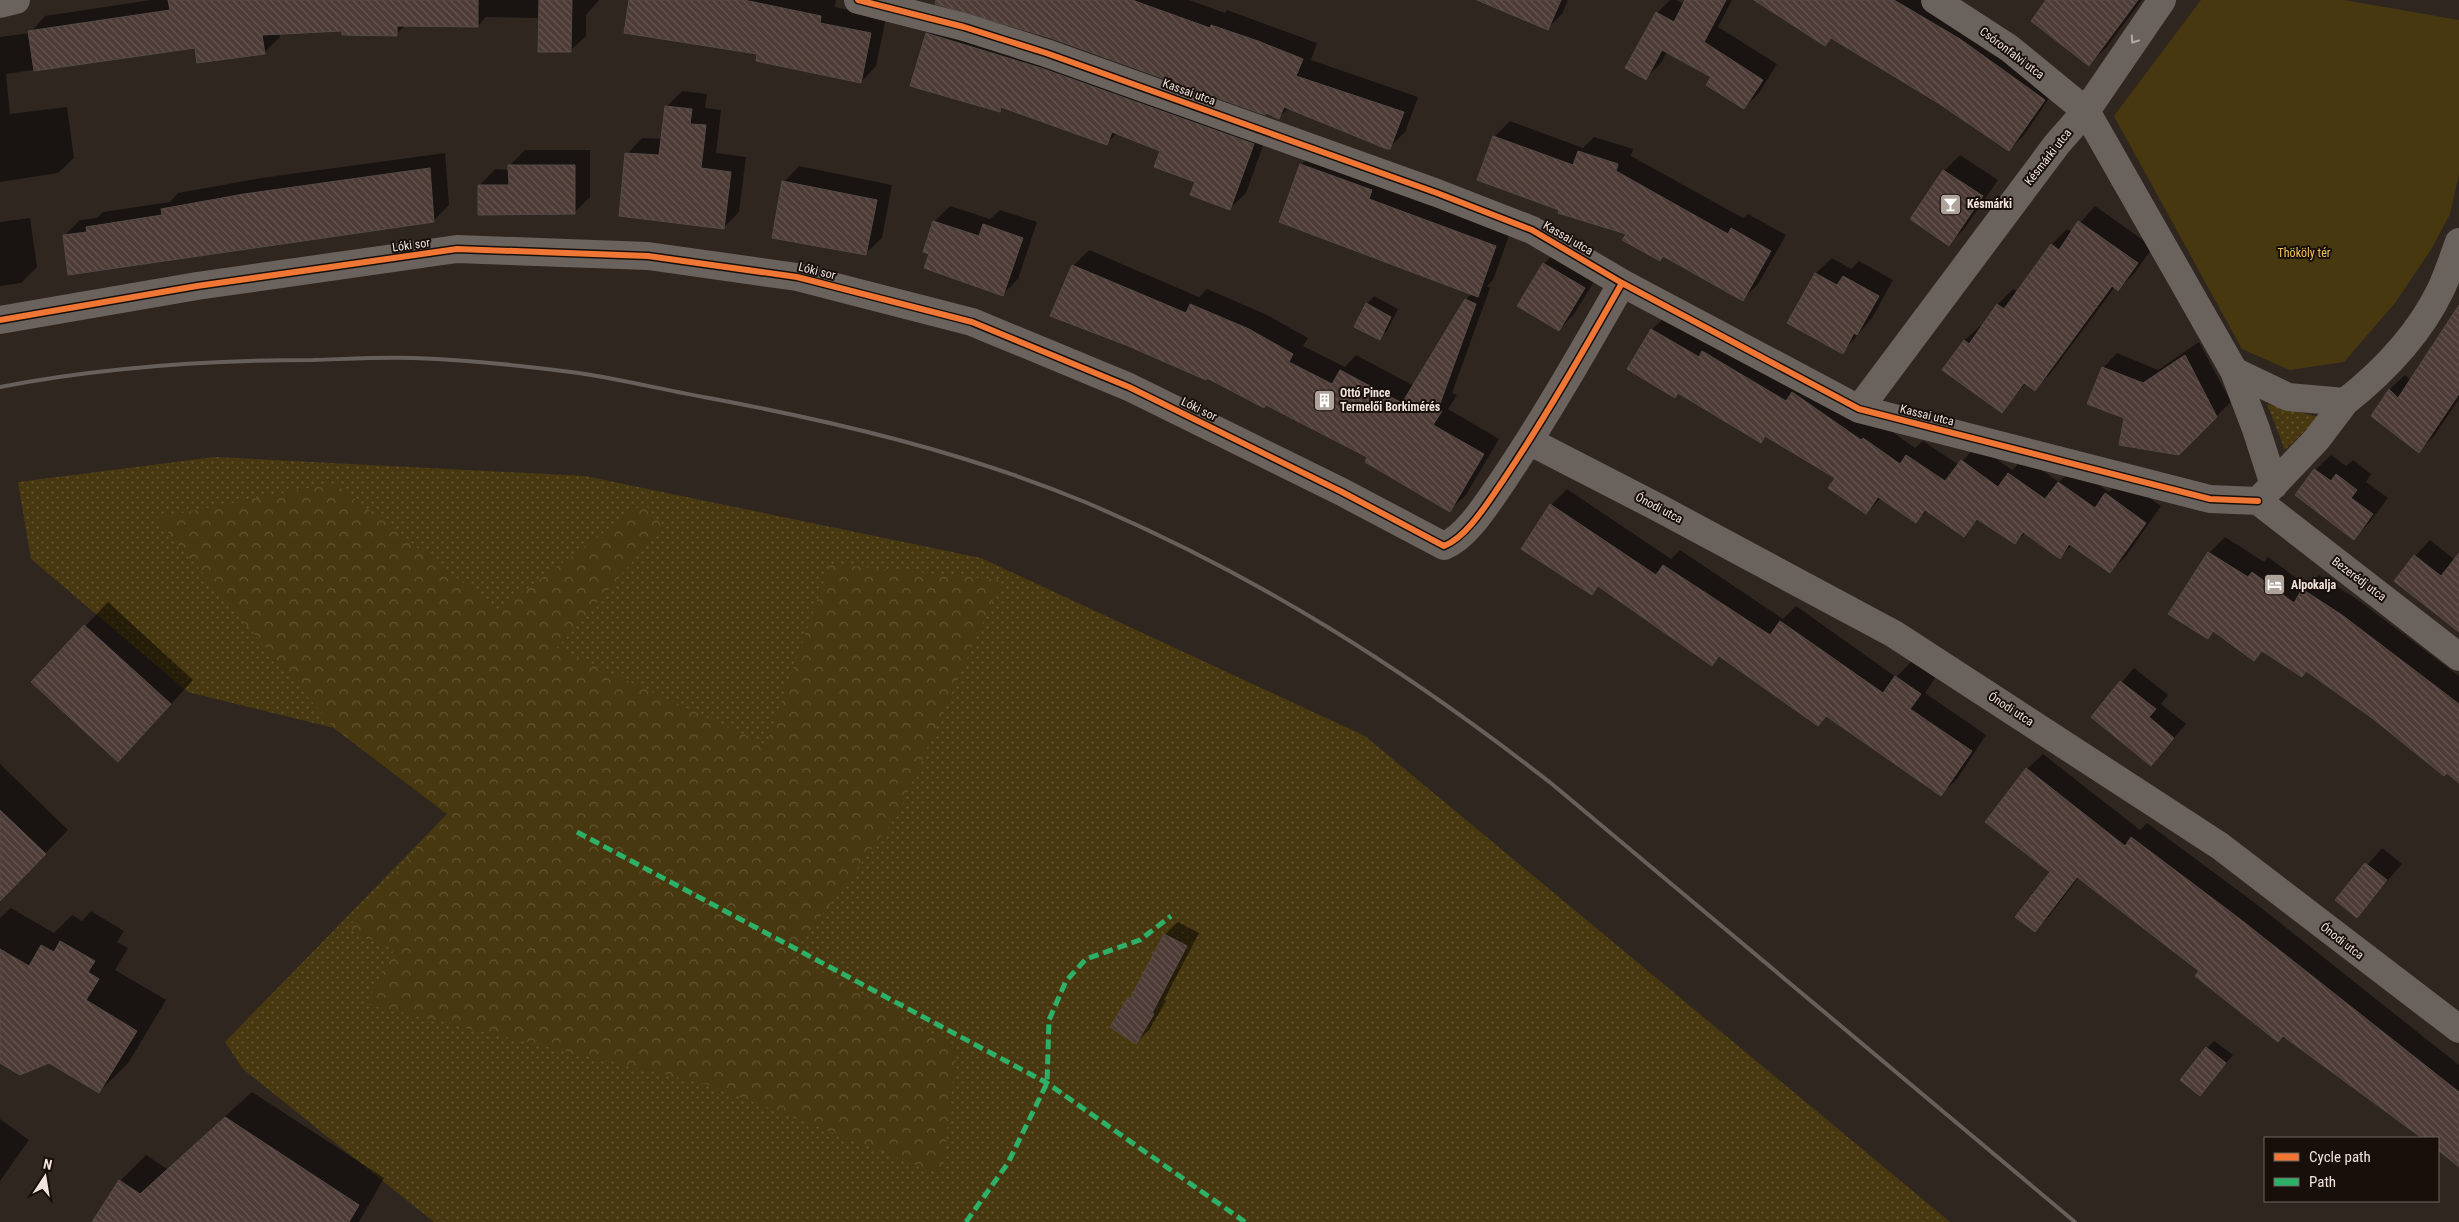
<svg xmlns="http://www.w3.org/2000/svg" width="2459" height="1222" viewBox="0 0 2459 1222" font-family="'Roboto Condensed',sans-serif">
<style>
.grass{fill:url(#grass-dots)}
.forest{fill:url(#forest-crowns)}
.park{fill:#483810}
.shadow{fill:#0007}
.building{fill:url(#building-back-hatch);stroke:#544a46}
.lines{fill:none;stroke-linecap:round;stroke-linejoin:round}
.street{stroke:#6a625c;stroke-width:28}
.rail{stroke:#675f5a;stroke-width:4}
.quiet{stroke:#2db169;stroke-width:5;stroke-dasharray:10 5;stroke-linecap:butt}
.cycleway-casing{stroke:#180f0a;stroke-width:9}
.cycleway{stroke:#f07635;stroke-width:6}
.oneway{stroke:#b5aaa3}
.labels{text-anchor:middle;dominant-baseline:central;stroke-width:4;stroke-linejoin:round;paint-order:stroke}
.street-label{font-size:12px;fill:#f2e4dd;stroke:#180f0a}
.poi-label{font-size:12px;font-weight:bold;fill:#f2e4dd;stroke:#180f0a;text-anchor:start}
.park-label{font-size:12px;fill:#f2c453;stroke:#180f0a}
</style>
<defs>
<pattern id="grass-dots" width="8" height="8" patternUnits="userSpaceOnUse" patternTransform="scale(1.25)"><rect width="8" height="8" fill="#483810"/><path d="M2 2h.1M6 6h.1" fill="none" stroke="#635532" stroke-width="1.8" stroke-linecap="round"/></pattern>
<pattern id="forest-crowns" width="20" height="18" patternUnits="userSpaceOnUse" patternTransform="scale(1.25)"><rect width="20" height="18" fill="#483810"/><path d="M2 6a3 3 0 1 1 6 0M12 15a3 3 0 1 1 6 0" fill="none" stroke="#635532"/></pattern>
<pattern id="building-back-hatch" width="6" height="6" patternUnits="userSpaceOnUse" patternTransform="scale(1.25)"><rect width="6" height="6" fill="#4d3b36"/><path d="M-1 5l2 2M0 0l6 6M5-1l2 2" fill="none" stroke="#675753"/></pattern>
</defs>
<rect width="100%" height="100%" fill="#302620"/>
<path class="grass" d="M2267 404 2319 417 2285 450Z
M215 457 585 476 981 558 1365 736 1950 1222H434L243 1069 225 1042 447 814 334 728 188 692 31 559 18 482Z"/>
<path class="forest" d="M334 483 498 610 644 503 663 527 557 648 766 745 830 564 1002 580 897 816 791 955 957 1047 942 1175 706 1084 366 1004 394 950 348 928 447 814 334 728 156 518Z"/>
<path class="park" d="M2201 0H2344L2459 20V175L2450 214 2432 248 2395 303 2344 362 2290 370 2242 349 2114 116Z"/>
<path class="shadow" d="M151 0H599L586 15V36L570 51 540 18 486 17 478 26 406 25 396 34 343 30 279 33 280 37 264 53 196 46 6 74 10 114 67 107 74 158 58 173 0 182V37L30 33 45 16Z
M630 0H836L835 7 886 18 876 66 861 82 759 53Z
M937 0H1189L1225 13 1227 10 1317 43 1311 60 1418 97 1405 132 1389 148 1289 108 1279 117 1051 37Z
M1497 0H1568L1562 14 1547 29Z
M1670 0H1676L1684 4 1687 0H1732L1718 27 1777 64 1759 93 1744 108 1712 76 1667 52 1661 63 1646 78 1657 13Z
M1756 0H1935L2059 84 2024 135 2009 150 1891 73 1832 38 1825 45Z
M2048 0H2142L2105 49 2089 64Z
M943 19 1269 129 1246 193 1230 208 1162 150 1117 133 1107 143 1003 107 1000 111 927 34Z
M682 91 707 94 705 108 721 110 716 153 746 157 739 212 724 227 627 154 642 138 662 139 666 107Z
M1510 121 1583 148 1594 137 1633 149 1631 156 1743 218 1748 214 1786 235 1758 284 1743 299 1664 255 1660 259 1628 233 1561 209 1494 137Z
M1317 149 1511 230 1493 280 1487 286 1490 288 1452 393 1457 395 1448 409 1499 439 1466 495 1450 510 1369 457 1208 376 1073 266 1089 250 1199 297 1207 289 1265 314 1308 338 1303 346 1345 367 1356 355 1414 386 1466 299 1472 294 1301 165Z
M525 150H590V197L574 213 480 185 495 169 510 170V165Z
M445 153 449 205 434 220 64 236 80 220 97 218 103 212 170 202 178 193 261 178Z
M1960 155 1998 180 1964 229 1949 244 1911 218 1944 171Z
M799 166 892 185 882 238 866 253 784 182Z
M950 206 990 219 1000 210 1037 222 1018 279 1003 294 930 253 934 222Z
M2095 206 2153 247 2134 274 2118 289 2115 287 2050 374 2035 389 2026 383 2002 411 1964 341 1980 326 1982 327 1998 304 2013 289 2018 292 2052 244 2067 229 2072 232Z
M30 218 37 267 21 283 0 286V222Z
M1559 248 1600 272 1574 314 1559 330 1518 305 1544 264Z
M1832 258 1851 269 1859 261 1893 280 1872 318 1842 353 1789 323 1816 273Z
M1374 296 1398 309 1387 331 1379 338 1367 304Z
M1668 314 1880 423 1915 448 1923 441 1959 465 1977 445 2012 470 2024 458 2059 482 2074 468 2109 492 2122 479 2161 506 2126 556 2110 571 2073 544 2060 557 2026 532 2015 543 1979 519 1964 535 1928 510 1916 521 1881 498 1866 513 1837 477 1767 435 1761 441 1679 392 1675 397 1628 369 1652 329Z
M2459 314V399L2434 436 2419 451 2373 416 2390 389 2405 375 2411 381Z
M2199 342 2231 402 2179 453 2126 417 2103 368 2117 353 2158 370Z
M2331 455 2346 466 2353 460 2371 474 2366 482 2388 498 2369 523 2354 538 2315 470Z
M1567 489 1671 559 1680 550 1783 619 1796 606 1896 677 1912 661 1935 678 1925 693 1986 735 1957 779 1941 794 1827 715 1818 725 1721 656 1711 665 1599 586 1592 593 1522 549 1551 505Z
M2225 537 2264 562 2268 557 2307 586 2319 575 2358 600 2459 676V781L2307 670 2263 650 2254 659 2214 631 2207 638 2170 613 2209 553Z
M2430 540 2455 560 2459 556V629L2415 556Z
M108 602 193 680 141 737 33 682Z
M2134 668 2168 695 2161 704 2186 724 2151 764 2092 717Z
M2043 754 2140 830 2147 823 2255 903 2459 1065V1164L2438 1148V1138H2425L2079 877 2050 915 2035 931 2051 872 2027 769Z
M0 764 68 830 31 868 0 883Z
M2382 848 2402 864 2357 916 2337 900Z
M11 908 54 933 72 915 82 921 91 911 124 931 117 942 128 948 115 970 166 1000 129 1062 99 1092 49 1062H0V918Z
M1178 922 1199 933 1164 1000 1166 1001 1149 1030 1136 1042 1129 999 1134 993 1165 934Z
M2214 1041 2233 1055 2200 1094 2207 1048Z
M252 1092 384 1178 359 1222H94L120 1181 146 1155 167 1169Z
M0 1119 29 1140 0 1181Z"/>
<path class="building" d="M168 0H478V27L397 26V36L342 35V31L262 35 265 54 197 63 195 48 34 71 28 31 170 10Z
M539 0H572L571 52H538Z
M629 0H744L821 16 820 23 871 33 861 83 756 61 757 54 624 33Z
M936 0H1132L1210 28 1211 25 1258 41 1303 59 1296 76 1404 112 1390 149H1387L1284 107 1279 119 1266 113 1265 115 1051 38 935 4Z
M1477 0H1561L1548 30Z
M1685 0H1726L1704 42 1763 80 1744 109 1706 85 1711 77 1662 50 1646 80 1625 68 1656 12 1674 22Z
M1754 0H1894L1960 39 2045 100 2009 151 1938 103 1831 38 1825 46Z
M2046 0H2138L2089 66 2031 21Z
M926 33 1041 68 1254 144 1230 210 1190 195 1195 182 1154 167 1160 151 1112 132 1107 145 1001 107 1000 112 910 86Z
M665 106 692 109 690 124 706 125 701 168 731 172 724 229 619 216 625 153 659 155Z
M1493 136 1573 165 1578 151 1618 164 1616 171 1728 234 1731 228 1771 251 1743 301 1663 256 1660 261 1622 240 1626 234 1558 213 1559 210 1477 180Z
M1300 164 1372 190 1369 199 1496 246 1478 297 1279 222Z
M508 165H575V214L478 215V185H509Z
M430 168 434 222 68 275 63 235 87 232 86 227 162 215 161 209 244 194Z
M1943 170 1983 196 1949 246 1910 219Z
M782 181 877 200 866 255 772 238Z
M933 221 979 236 983 224 1023 238 1003 296 924 268 929 254 923 252Z
M2078 221 2138 263 2118 291 2112 286 2035 391 2024 383 2002 413 1942 370 1964 340 1969 344 1997 304 2004 309 2051 244 2059 250Z
M1543 263 1585 288 1559 331 1517 306Z
M1072 265 1186 313 1190 304 1249 329 1293 354 1289 362 1332 384 1340 370 1402 403 1465 299 1476 304 1438 409 1442 411 1433 425 1484 454 1450 512 1365 462 1367 457 1266 405 1264 408 1207 378 1206 380 1126 345 1050 316Z
M1815 273 1837 285 1843 276 1879 296 1857 335 1854 333 1843 354 1787 323Z
M1366 303 1391 317 1380 340 1354 327Z
M2459 305V394L2419 453 2371 416 2389 389 2398 398Z
M1651 329 1699 357 1702 351 1786 401 1792 392 1861 440 1863 438 1900 464 1906 455 1945 481 1961 460 1998 487 2008 473 2045 499 2058 482 2095 508 2105 493 2146 523 2110 573 2069 544 2060 559 2023 532 2015 544 1977 519 1964 537 1925 510 1916 523 1878 497 1866 514 1828 488 1835 478 1765 436 1761 443 1678 393 1675 398 1627 369Z
M2185 355 2217 417 2179 455 2119 445 2124 418 2087 404 2102 367 2143 383Z
M2314 469 2331 481 2336 474 2357 490 2351 498 2373 514 2354 540 2295 495Z
M1550 504 1656 575 1663 565 1770 635 1780 621 1883 693 1895 676 1921 694 1910 709 1972 751 1941 796 1826 716 1818 726 1719 656 1712 666 1598 586 1592 595 1521 549Z
M2208 552 2248 577 2252 572 2294 603 2302 589 2342 615 2459 704V783L2447 773 2444 776 2372 718 2306 671 2302 677 2262 651 2254 661 2213 631 2208 639 2168 614Z
M2459 553V632L2394 581 2414 555 2441 576Z
M84 625 171 704 118 762 31 682Z
M2120 681 2156 709 2149 717 2174 738 2151 766 2091 717Z
M2026 768 2125 846 2131 837 2240 919 2459 1092V1167L2438 1150V1138H2422L2283 1036 2278 1042 2195 976 2199 971 2077 877 2035 932 2015 917 2050 872 1985 822Z
M0 810 46 854 0 901Z
M2365 863 2387 880 2357 918 2335 900Z
M1164 934 1187 946 1152 1013 1154 1014 1136 1044 1110 1027 1128 998 1130 999Z
M60 941 95 961 88 972 99 979 86 1000 137 1031 99 1093 49 1063 20 1075 0 1063V949L29 966 41 945 54 952Z
M2206 1047 2226 1063 2200 1096 2180 1080Z
M225 1117 359 1205 349 1222H92L119 1180 140 1194Z"/>
<g class="lines">
<path class="street" d="M858 0 964 27 1046 53 1437 193 1532 230 1622 283 1859 409 2210 499 2258 501
M1935 0 2009 48 2086 111 2234 371 2288 397 2345 402C2383 372 2420 333 2441 289 2448 274 2453 258 2459 242
M0 4 16 0
M0 320 197 286 457 249 648 256 797 277 972 322 1129 387 1342 492 1444 546C1467 537 1488 502 1502 482 1545 418 1584 350 1622 283
M2234 371 2256 429 2274 485
M1859 409 2057 144 2086 111 2162 0
M1529 441 1659 508 1894 634 2220 846 2459 1029
M2258 501 2459 657
M2258 501 2317 439 2345 402"/>
<path class="rail" d="M0 387C104 367 208 360 314 360 347 359 380 357 413 358 466 360 518 365 571 372 617 378 663 390 709 398 837 422 964 452 1085 502 1257 575 1405 669 1552 784L2075 1222"/>
<path class="quiet" d="M577 832 1047 1083 1245 1222
M966 1222 1008 1163 1047 1083 1049 1020 1066 981 1086 959 1140 940 1171 916"/>
<defs>
<path id="cycleway" d="M858 0 964 27 1046 53 1437 193 1532 230 1622 283 1859 409 2210 499 2258 501
M0 320 197 286 457 249 648 256 797 277 972 322 1129 387 1342 492 1444 546C1467 537 1488 502 1502 482 1545 418 1584 350 1622 283"/>
</defs>
<use href="#cycleway" class="cycleway-casing"/>
<use href="#cycleway" class="cycleway"/>
</g>
<defs><path id="oneway-chevron" d="M-2-3.5L2.5 0L-2 3.5" fill="none" stroke-width="1.6" stroke-linecap="round" stroke-linejoin="round" transform="scale(1.25)"/></defs>
<use class="oneway" href="#oneway-chevron" transform="translate(2134 40) rotate(125)"/>
<defs>
<symbol id="bar-square" viewBox="-11 -11 22 22"><rect x="-9" y="-9" width="18" height="18" rx="4" fill="#aea29b" stroke="#180f0a"/><path d="M-6-5H6L.8 .8V4.5H3.5V6h-7V4.5H-.8V.8Z" fill="#fff"/></symbol>
<symbol id="building-square" viewBox="-11 -11 22 22"><rect x="-9" y="-9" width="18" height="18" rx="4" fill="#aea29b" stroke="#180f0a"/><path d="M-4-6H4V6H1V3H-1V6H-4ZM-2.5-4.3h1.7v1.8h-1.7ZM.8-4.3h1.7v1.8H.8ZM-2.5-1h1.7V.8h-1.7ZM.8-1h1.7V.8H.8Z" fill="#fff"/></symbol>
<symbol id="hotel-square" viewBox="-11 -11 22 22"><rect x="-9" y="-9" width="18" height="18" rx="4" fill="#aea29b" stroke="#180f0a"/><path d="M-6-4.5h1.5V1H6V5H4.5V3h-9V5H-6ZM-4 0a1.8 1.8 0 1 1 3.6 0ZM.5 0V-2.5h3Q6-2.5 6 0Z" fill="#fff"/></symbol>
</defs>
<g fill-rule="evenodd">
<use href="#bar-square" x="1938" y="192" width="25" height="25"/>
<use href="#building-square" x="1312" y="388" width="25" height="25"/>
<use href="#hotel-square" x="2262" y="572" width="25" height="25"/>
</g>
<g class="labels">
<g class="street-label">
<text transform="translate(2012 53) rotate(37)">Csóronfalvi utca</text>
<text transform="translate(1189 92) rotate(20)">Kassai utca</text>
<text transform="translate(2048 157) rotate(-52)">Késmárki utca</text>
<text transform="translate(1568 238) rotate(30)">Kassai utca</text>
<text transform="translate(411 245) rotate(-8)">Lóki sor</text>
<text transform="translate(817 271) rotate(14)">Lóki sor</text>
<text transform="translate(1199 409) rotate(26)">Lóki sor</text>
<text transform="translate(1927 415) rotate(14)">Kassai utca</text>
<text transform="translate(1659 508) rotate(28)">Ónodi utca</text>
<text transform="translate(2359 579) rotate(37)">Bezerédj utca</text>
<text transform="translate(2011 709) rotate(33)">Ónodi utca</text>
<text transform="translate(2342 941) rotate(38)">Ónodi utca</text>
</g>
<g class="poi-label">
<text x="1967" y="204">Késmárki</text>
<text x="1340" y="393">Ottó Pince<tspan x="1340" dy="14">Termelői Borkimérés</tspan></text>
<text x="2291" y="585">Alpokalja</text>
</g>
<g class="park-label">
<text x="2304" y="253">Thököly tér</text>
</g>
</g>
<rect x="2264" y="1137" width="175" height="65" fill="#180f0a" stroke="#6f645e"/>
<rect x="2274" y="1153" width="25" height="8" fill="#f07635" stroke="#6f645e"/>
<text x="2309" y="1162" font-size="15" fill="#f2e4dd">Cycle path</text>
<rect x="2274" y="1178" width="25" height="8" fill="#2db169" stroke="#6f645e"/>
<text x="2309" y="1187" font-size="15" fill="#f2e4dd">Path</text>
<g transform="translate(45 1177) rotate(12)" stroke="#180f0a" stroke-width="4" paint-order="stroke">
<path d="M0-4L9 19L0 12L-9 19Z" fill="#f2e4dd"/>
<text y="-8" font-size="14" font-weight="bold" text-anchor="middle" fill="#f2e4dd">N</text>
</g>
</svg>
